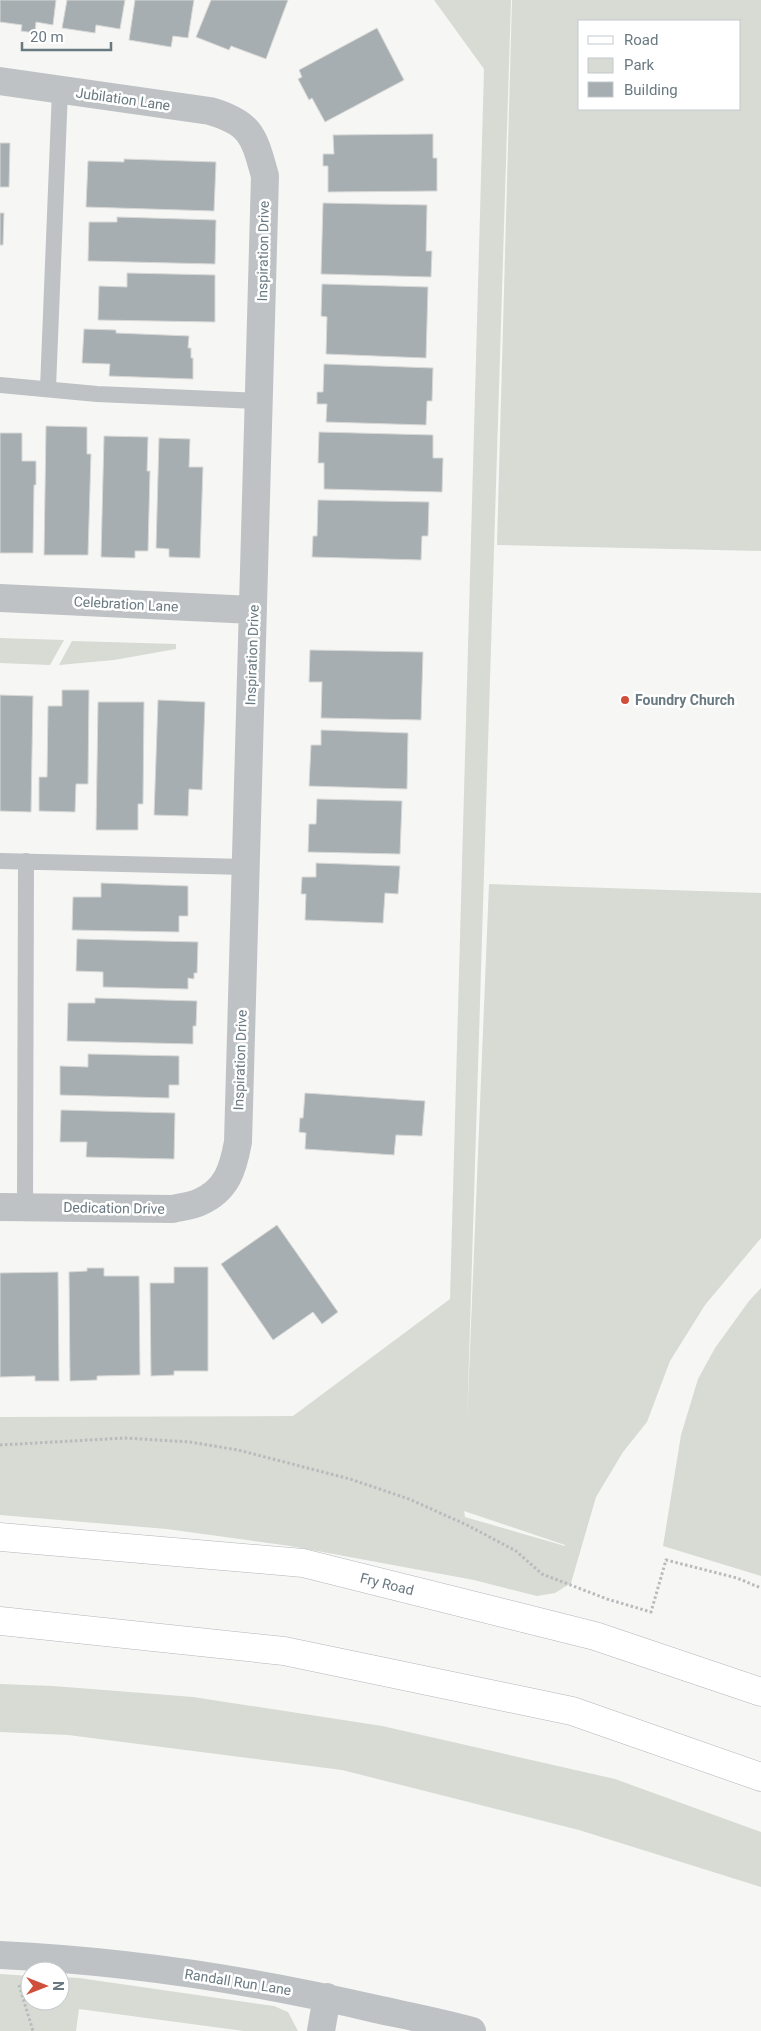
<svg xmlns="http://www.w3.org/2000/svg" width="761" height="2031" viewBox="0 0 761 2031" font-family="Roboto,sans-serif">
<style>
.green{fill:#d7dbd3;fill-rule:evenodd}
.building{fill:#a6aeb2;stroke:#d8d8d6}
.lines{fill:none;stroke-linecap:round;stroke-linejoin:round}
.secondary-casing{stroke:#b1b6b9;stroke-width:29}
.path{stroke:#b8bbbd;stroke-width:3;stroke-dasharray:2.5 2.5;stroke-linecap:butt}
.service{stroke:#bec2c5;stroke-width:16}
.minor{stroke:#bec2c5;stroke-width:28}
.secondary{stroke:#fff;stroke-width:28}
.poi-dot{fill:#d04f3a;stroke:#fff;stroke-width:2}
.labels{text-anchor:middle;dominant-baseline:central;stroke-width:5;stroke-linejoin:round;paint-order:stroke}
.street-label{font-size:14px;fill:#697981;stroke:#fff}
.poi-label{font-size:14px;font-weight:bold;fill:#697981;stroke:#fff;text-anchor:start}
</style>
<rect width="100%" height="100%" fill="#f6f6f4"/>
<path class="green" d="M434 0H511L467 1423 489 884 761 893V1238L705 1305 670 1361 647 1422 623 1452 596 1497 571 1583 555 1593 537 1596 474 1580 290 1546 167 1529 0 1515V1417L293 1416 450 1299 484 69ZM464 1511 565 1545V1546L465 1517Z
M512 0H761V551L497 545ZM580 21H740V109H580Z
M0 638 64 640 50 665 0 663Z
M72 641 176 644V649L114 660 59 665Z
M761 1288V1576L663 1546 681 1435 698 1379 715 1348 749 1301Z
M0 1684 53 1686 193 1697 382 1726 615 1779 761 1832V1887L579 1830 342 1770 68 1735 0 1732Z
M0 1974 30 1976V2001H60V1977L79 1978 274 2006 288 2012 298 2031H244L79 2009 76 2031H0Z"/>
<path class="building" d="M0 0H56L53 25 36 22 35 33 21 31 22 25 0 22Z
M67 0H125L120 29 96 25 95 33 62 28Z
M135 0H194L188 38 173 36 171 47 129 40Z
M211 0H288L266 59 231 46 229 50 196 37Z
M377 28 404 80 325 122 312 98 309 100 298 79 302 77 299 70Z
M433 134V158H437V191L328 192V166H323V154H334L333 135Z
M0 143H10L9 187H0Z
M124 159 216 162 214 211 86 207 88 161 124 162Z
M323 203 427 205 426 251H432L431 277 321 274Z
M0 213H4L3 245H0Z
M117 217 216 220 215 264 88 261 89 222H117Z
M127 273 215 275V322L98 320 99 286 127 287Z
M322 284 428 287 426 358 326 354 327 317 321 316Z
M84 329 116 330V333L189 336 188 348H191V358H193V379L109 376 110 364 82 363Z
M324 364 433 368 432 401H427L426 425 326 422 327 404H317V392H323Z
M46 426 87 427V454H91L88 555H44Z
M319 432 433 435V458H443L442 492 324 489V463H318Z
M0 433H22V461H36V485H34L33 553H0Z
M104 436 148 437 147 471H150L148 551H135V558L101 557Z
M159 438 190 439 189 467H203L200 558 169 557V549L156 548Z
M318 500 429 502 428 536H422L421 560 312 557 313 536H317Z
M310 650 423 652 421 720 321 718 322 682H309Z
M62 690H89L88 784H76L75 812 39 811V777H47L48 706H62Z
M0 695 33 696 31 812 0 811Z
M158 700 205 702 202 790 189 789 188 816 154 815Z
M98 702H144L143 804H138V830H96Z
M321 730 408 733 407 789 309 786 311 745H321Z
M317 799 402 801 400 854 308 852 309 824H316Z
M316 863 400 866 398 894 385 893 383 923 305 920 306 894H301L302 877H316Z
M101 883 188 886V916H179V932L72 930 73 897H101Z
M77 939 198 942 197 973H194V979L188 978V989L103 987V972L76 971Z
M95 998 197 1001 196 1026H193V1044L67 1041 68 1003H95Z
M88 1054 179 1056V1085H169V1098L60 1095V1066L88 1067Z
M305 1093 425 1101 422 1136 396 1135 394 1155 305 1149 306 1133 299 1132 300 1118H303Z
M61 1110 175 1113 174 1159 86 1157 87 1142H60Z
M277 1225 338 1312 322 1324 313 1312 273 1340 221 1264Z
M174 1267H208V1371H174V1375L151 1376 150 1283H174Z
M87 1268H104V1276H139L140 1375 97 1376V1380L70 1381 69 1272 87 1271Z
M58 1272 59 1381H35V1376L0 1377V1273Z"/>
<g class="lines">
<defs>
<path id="secondary" d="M0 1537 303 1563 595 1636 761 1692
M0 1621 284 1651 572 1711 761 1777"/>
</defs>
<use href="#secondary" class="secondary-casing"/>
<path class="path" d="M0 1445 125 1438 190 1442 238 1450 350 1479 409 1499 467 1525 516 1551 542 1574 607 1599 651 1612 666 1560 737 1578 761 1588
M19 1985 33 2031"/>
<path class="service" d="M0 385 97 394 259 401
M48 388 60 90
M0 861 246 867
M25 1207 26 861"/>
<path class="minor" d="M0 81 210 111C252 123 254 137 265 176L238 1142C233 1169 227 1190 200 1202 192 1206 181 1207 173 1209L0 1207
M0 598 253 610
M0 1955C127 1961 252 1980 376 2009 408 2016 440 2022 472 2031
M321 2031 327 1997"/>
<use href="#secondary" class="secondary"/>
</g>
<circle class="poi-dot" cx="625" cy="700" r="5"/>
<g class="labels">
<g class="street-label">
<text transform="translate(123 99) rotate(8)">Jubilation Lane</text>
<text transform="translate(263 251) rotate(-89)">Inspiration Drive</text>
<text transform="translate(126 604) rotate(3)">Celebration Lane</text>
<text transform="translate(252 655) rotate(-88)">Inspiration Drive</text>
<text transform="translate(240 1060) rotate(-88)">Inspiration Drive</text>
<text transform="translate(114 1208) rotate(1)">Dedication Drive</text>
<text transform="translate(387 1584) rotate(14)">Fry Road</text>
<text transform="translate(238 1982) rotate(9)">Randall Run Lane</text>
</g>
<g class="poi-label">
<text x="635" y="700">Foundry Church</text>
</g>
</g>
<rect x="578" y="20" width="162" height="90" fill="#ffffff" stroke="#c3c9cd"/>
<rect x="588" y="36" width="25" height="8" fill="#ffffff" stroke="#c3c9cd"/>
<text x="624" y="45" font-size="15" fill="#697981">Road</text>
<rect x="588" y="58" width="25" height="15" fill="#d7dbd3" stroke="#c3c9cd"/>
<text x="624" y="70" font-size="15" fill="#697981">Park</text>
<rect x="588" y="82" width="25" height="15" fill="#a6aeb2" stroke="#c3c9cd"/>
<text x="624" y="95" font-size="15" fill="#697981">Building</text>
<g transform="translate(45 1986) rotate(90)"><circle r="24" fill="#ffffff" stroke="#c3c9cd"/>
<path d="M0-4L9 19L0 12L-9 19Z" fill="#d04f3a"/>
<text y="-8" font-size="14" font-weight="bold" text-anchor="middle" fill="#697981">N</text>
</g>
<path d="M22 42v8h89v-8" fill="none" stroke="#697981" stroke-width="2.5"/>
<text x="30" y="42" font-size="15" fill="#697981" stroke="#ffffff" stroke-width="4" paint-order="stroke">20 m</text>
</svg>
